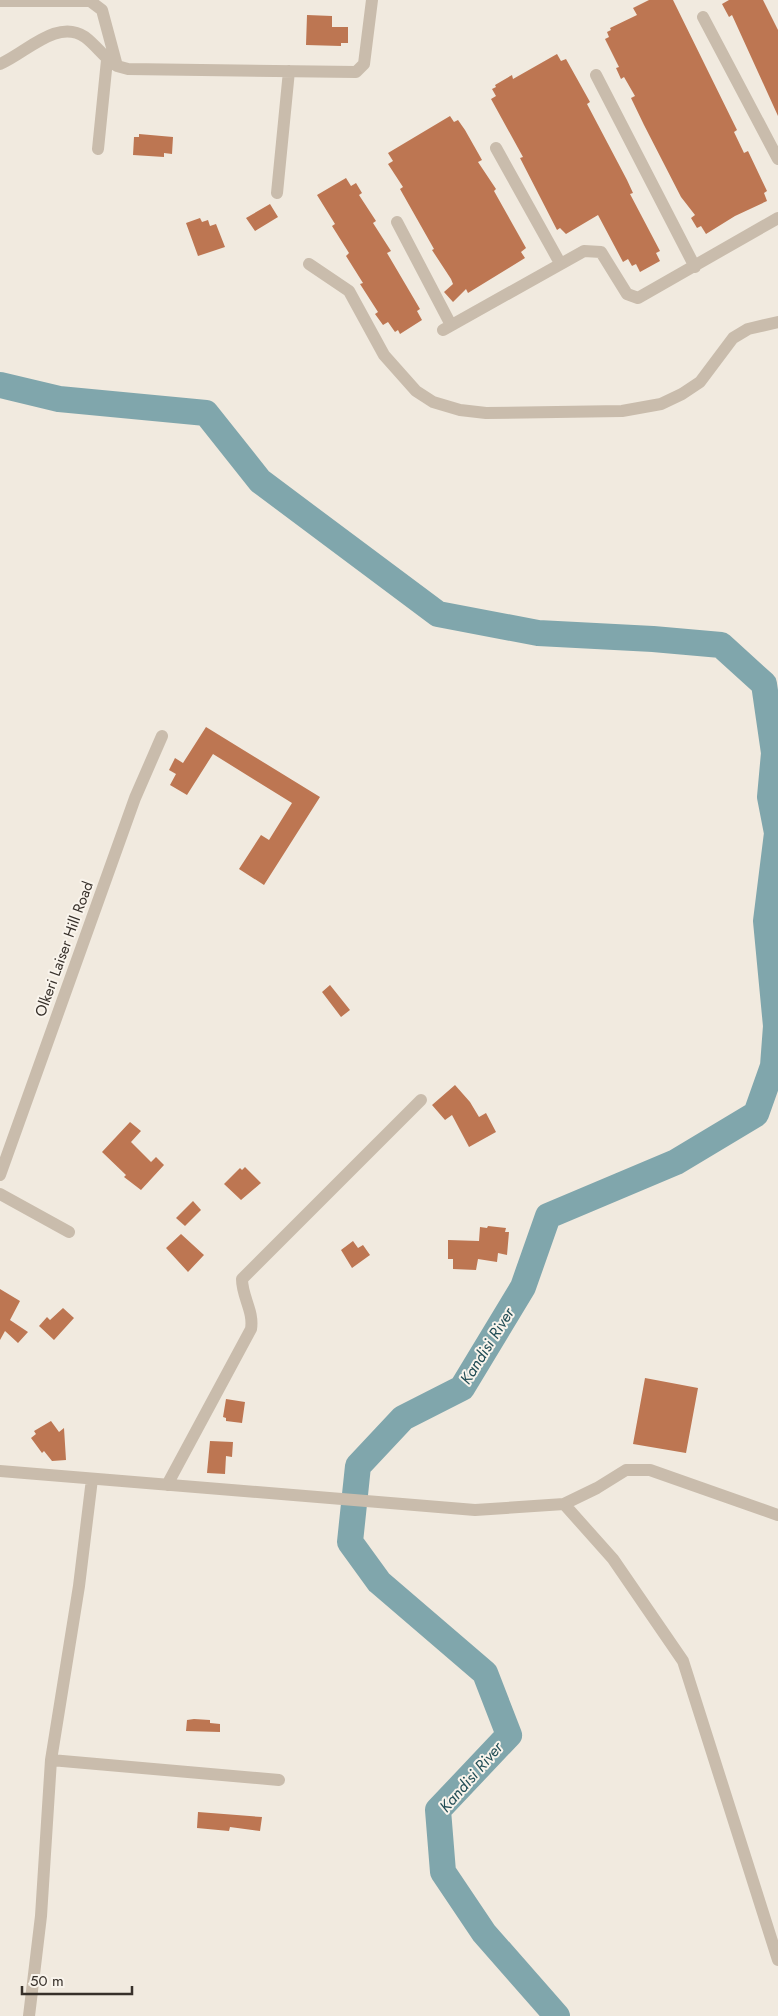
<svg xmlns="http://www.w3.org/2000/svg" width="778" height="2016" viewBox="0 0 778 2016" font-family="Jost,sans-serif">
<style>
.lines{fill:none;stroke-linecap:round;stroke-linejoin:round}
.river{stroke:#80a6ac;stroke-width:26}
.building{fill:#bd7652}
.minor{stroke:#c9bcac;stroke-width:12}
.labels{text-anchor:middle;dominant-baseline:central;stroke-width:4;stroke-linejoin:round;paint-order:stroke}
.street-label{font-size:15px;fill:#37302a;stroke:#f9f4ec}
.water-label{font-size:16px;font-style:italic;fill:#234e56;stroke:#f9f4ec}
</style>
<rect width="100%" height="100%" fill="#f1eadf"/>
<g class="lines">
<path class="river" d="M0 385 59 399 206 413 260 481 438 614 538 633 653 639 721 645 764 684 774 753 770 797 777 833 766 921 776 1026 773 1066 756 1114 676 1162 548 1216 523 1287 462 1388 403 1418 358 1466 350 1542 379 1582 485 1673 509 1735 438 1810 443 1872 484 1933 557 2016"/>
</g>
<path class="building" d="M649 0H673L737 130 734 132 744 153 748 151 767 191 764 193 767 201 735 216 706 234 701 226 697 228 691 218 695 215 681 197 644 125 631 98 635 96 624 77 621 79 616 68 619 67 605 39 609 37 607 32 611 30 610 28 637 15 633 8Z
M729 0H763L778 30V116L732 15 729 17 722 4Z
M307 15 332 16V27H348V43H341V46L306 45Z
M557 54 561 61 566 59 590 102 587 104 627 180 633 193 630 194 660 251 656 253 660 261 640 272 636 264 632 266 628 259 623 262 598 215 566 234 560 228 557 230 520 158 523 157 491 99 496 96 492 89 496 87 495 85 512 75 513 79Z
M450 116 454 122 458 120 465 130 482 160 478 162 496 189 494 191 526 248 521 252 525 258 468 293 466 289 453 302 444 292 453 284 451 279 432 250 434 249 400 189 403 187 388 164 393 161 388 153Z
M139 134 173 137 172 154 164 153V157L133 155 134 137H139Z
M346 178 351 186 356 183 362 193 359 195 376 221 373 223 391 251 387 253 420 309 417 311 422 320 400 334 398 330 395 332 388 322 383 325 375 314 378 312 360 284 363 283 346 256 349 253 332 226 335 224 317 195Z
M270 204 278 217 255 231 246 218Z
M200 218 202 222 208 220 210 226 216 224 225 247 198 256 186 223Z
M206 727 320 797 264 885 239 869 261 835 269 840 292 803 213 754 187 795 170 785 176 774 169 770 175 758 183 763Z
M330 985 350 1010 341 1017 322 992Z
M455 1085 470 1102 479 1117 486 1113 496 1132 469 1147 452 1115 445 1120 432 1105Z
M130 1122 141 1131 131 1142 151 1162 156 1157 164 1165 141 1190 124 1177 126 1175 102 1152Z
M245 1167 261 1183 241 1200 224 1184 240 1168 242 1170Z
M193 1201 201 1210 185 1226 176 1218Z
M488 1226 506 1228 505 1232H509L507 1255 498 1253 497 1262 478 1259 476 1270 453 1269V1259H448V1240L479 1241 480 1227 487 1228Z
M181 1234 204 1255 188 1272 166 1248Z
M353 1241 358 1248 363 1245 370 1255 352 1268 341 1250Z
M0 1289 20 1301 10 1320 28 1332 18 1343 5 1331 0 1340Z
M63 1308 74 1318 54 1340 39 1326 47 1317 50 1320Z
M645 1378 698 1388 686 1453 633 1444Z
M226 1399 245 1402 242 1423 226 1421V1418L223 1417Z
M51 1421 59 1432 64 1428 66 1460 52 1461 44 1451 42 1453 31 1438 36 1434 34 1431Z
M210 1441 233 1442 232 1457 226 1456 225 1474 207 1473Z
M194 1719 210 1720V1723L220 1724V1732L186 1731 187 1720Z
M198 1812 262 1817 260 1831 230 1827 229 1831 197 1828Z"/>
<g class="lines">
<path class="minor" d="M0 1H90L102 10 117 66 128 69 356 72 364 64 372 0
M703 17 778 159
M0 64C26 53 57 18 85 37 97 46 104 58 117 66
M596 75 695 267
M496 148 560 263
M98 149 107 60
M277 193 289 71
M397 222 451 325
M309 264 349 291 384 355 416 391 433 402 460 410 486 413 622 411 661 404 682 394 700 382 733 338 748 329 778 322
M443 330 584 251 601 252 627 294 638 298 778 218
M0 1175 135 798 162 736
M0 1194 69 1232
M0 1471 475 1510 564 1504 597 1488 626 1470H650L778 1515
M167 1485 251 1329C254 1311 242 1297 242 1279L421 1100
M564 1504 613 1559 683 1661 778 1960
M51 1760 279 1780
M29 2016 41 1916 51 1760 79 1586 92 1479"/>
</g>
<g class="labels">
<g class="street-label">
<text transform="translate(64 949) rotate(-70)">Olkeri Laiser Hill Road</text>
</g>
<g class="water-label">
<text transform="translate(487 1346) rotate(-58)">Kandisi River</text>
<text transform="translate(471 1777) rotate(-49)">Kandisi River</text>
</g>
</g>
<path d="M22 1986v8h110v-8" fill="none" stroke="#37302a" stroke-width="2.5"/>
<text x="30" y="1986" font-size="15" fill="#37302a" stroke="#f9f4ec" stroke-width="4" paint-order="stroke">50 m</text>
</svg>
